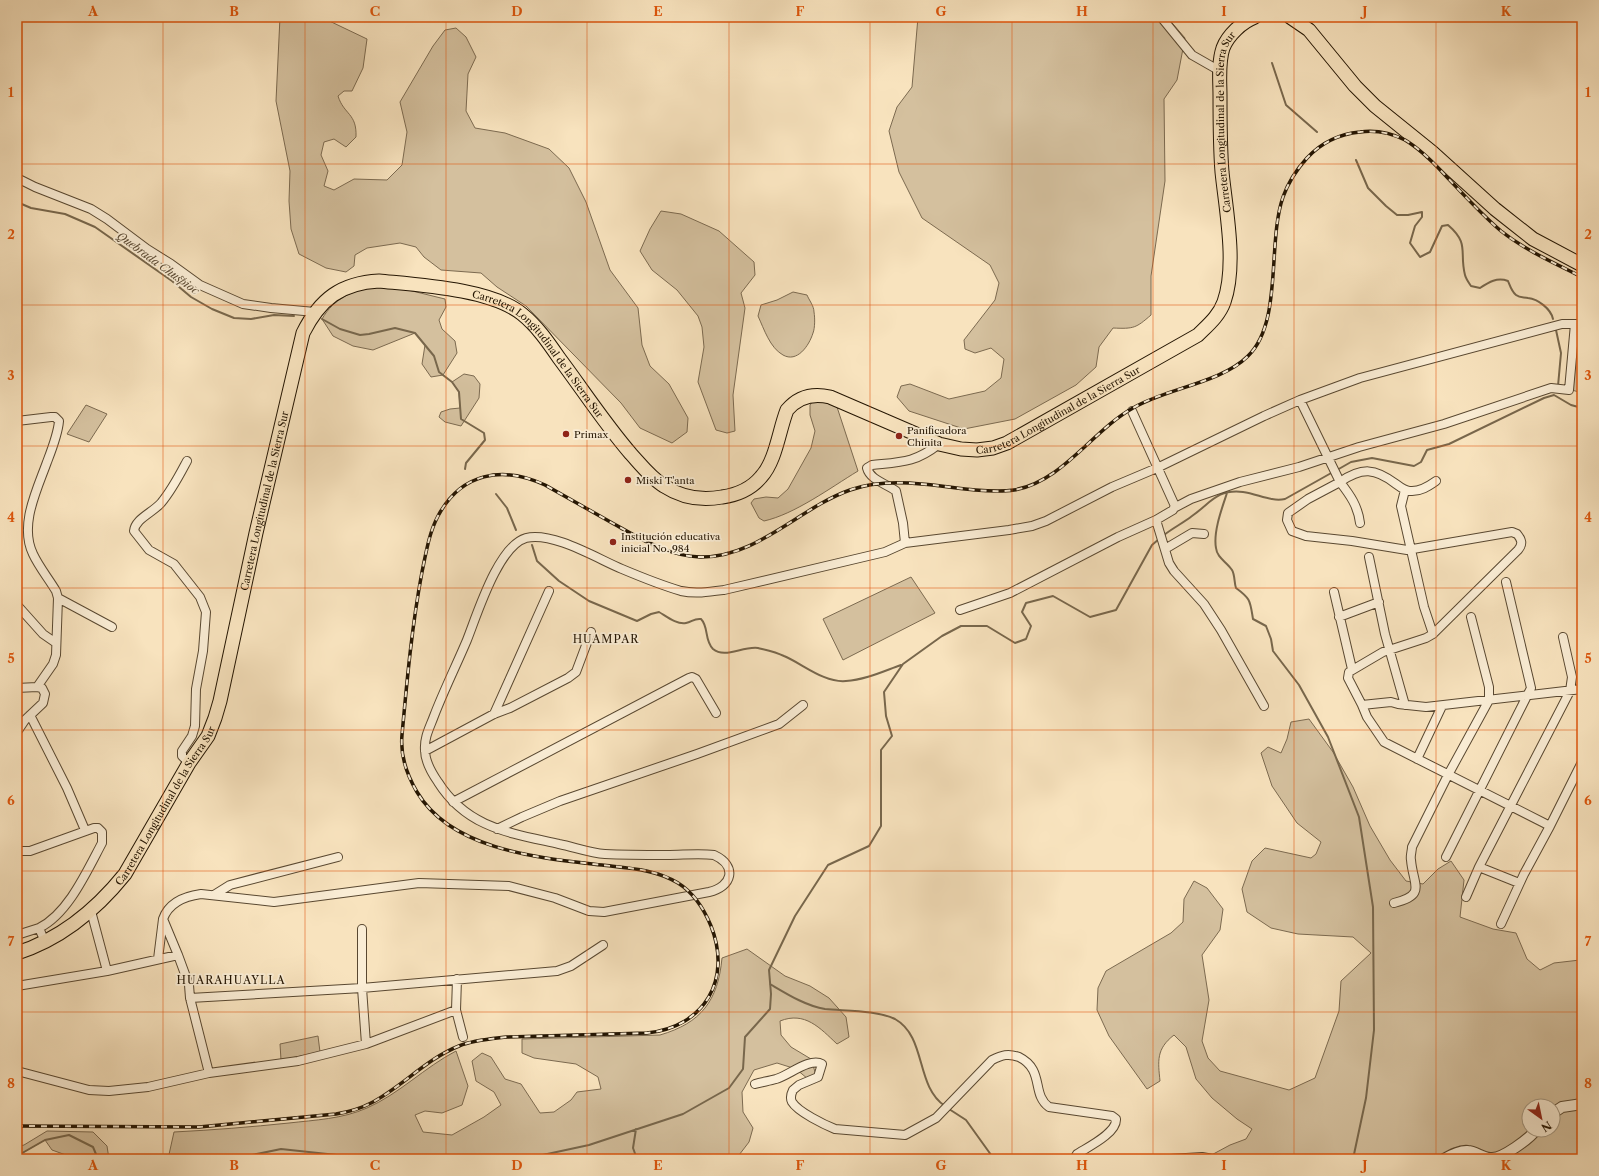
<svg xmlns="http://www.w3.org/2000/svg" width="1599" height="1176" viewBox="0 0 1599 1176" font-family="'Libre Caslon Text',serif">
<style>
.green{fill:#d4c09e;stroke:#7c6a50;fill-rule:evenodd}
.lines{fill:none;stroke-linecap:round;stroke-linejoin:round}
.stream{stroke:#78674c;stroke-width:2}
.minor-casing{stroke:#594831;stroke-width:10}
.tertiary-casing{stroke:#594831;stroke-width:12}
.trunk-casing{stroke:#241502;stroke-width:15}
.minor{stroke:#faedd5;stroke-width:8}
.tertiary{stroke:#faedd5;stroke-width:10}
.trunk{stroke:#f8e3be;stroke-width:13}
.rail-casing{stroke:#241502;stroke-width:3.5}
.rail{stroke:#faedd5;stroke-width:2;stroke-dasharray:6;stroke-linecap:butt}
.grid{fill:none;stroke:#de560c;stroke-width:1;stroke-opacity:0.55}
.poi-dot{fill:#8f2418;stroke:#faedd5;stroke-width:1.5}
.labels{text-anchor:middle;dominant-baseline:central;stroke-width:3.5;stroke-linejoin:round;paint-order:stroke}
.street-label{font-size:10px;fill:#241502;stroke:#faedd5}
.poi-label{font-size:10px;fill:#241502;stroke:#faedd5;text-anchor:start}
.water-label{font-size:11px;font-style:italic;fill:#5c4b34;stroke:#faedd5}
.neighbourhood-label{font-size:11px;letter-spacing:1px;fill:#241502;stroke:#faedd5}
.neatline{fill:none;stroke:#de560c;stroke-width:1.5}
.grid-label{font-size:13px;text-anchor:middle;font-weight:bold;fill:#de560c}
</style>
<rect width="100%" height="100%" fill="#f8e3be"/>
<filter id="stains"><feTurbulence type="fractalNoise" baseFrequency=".005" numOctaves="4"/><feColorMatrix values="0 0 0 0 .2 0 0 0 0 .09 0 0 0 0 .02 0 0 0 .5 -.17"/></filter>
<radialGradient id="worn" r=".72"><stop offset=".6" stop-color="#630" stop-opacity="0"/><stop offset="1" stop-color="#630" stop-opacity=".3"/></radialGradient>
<path class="green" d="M280 17H321L367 39 363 68 352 91H344L338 96C344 115 357 113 356 137L346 147 334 139 324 142 321 155 328 171 324 186 334 190 354 179 387 180 402 165 407 132 400 102 433 46 445 30 456 28 466 37 476 57 468 74 466 111 475 128 505 133 549 149 569 168 586 202 610 270 638 308 642 345 650 366 669 384 688 418 687 432 672 443 640 428 621 403 526 306 497 287 481 273 441 270 424 257 416 247 400 243 367 248 355 255 354 266 346 272 326 268 299 254 291 229 289 201 290 171 276 101Z
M918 17H1167L1185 38 1177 80 1164 99 1165 181 1151 276V315C1136 328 1134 329 1113 328L1099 347 1096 367 1076 385 1015 419 964 429 909 411 897 397 901 386 910 384 949 399 985 391 1001 378 1004 359 991 348 975 353 965 349 964 340 995 300 999 283 990 265 922 218 899 172 889 131 897 107 912 87Z
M661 211 681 214 719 231 754 262 755 275 741 293 745 308 733 395 735 431 727 433 716 430 698 382 704 347 702 327 698 316 677 290 652 270 640 251 650 229Z
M373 285 404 289 445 299 446 307 439 320 442 329 455 341 457 353 443 375 431 377 422 364 425 345 415 333 373 350 353 346 333 336 322 319C334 298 352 292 373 285Z
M793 292 807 295C809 300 814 306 814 312 815 318 815 328 813 333 809 346 797 363 783 355 770 348 764 329 758 316L761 305 777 300Z
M1577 328 1582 329V393L1572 390Z
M464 374 474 376 480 384 479 398 461 426 445 422 439 417 441 412 450 409 460 408 459 392 452 382Z
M815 398H822L837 407 858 471C830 488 795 514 764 521L759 518 751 503 754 499 766 497 778 498 788 489 811 448 815 431 810 415V405Z
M86 405 107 414 89 442 67 434Z
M911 577 935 613 843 660 823 619Z
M1309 719 1333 752 1353 787 1370 826 1390 860 1406 881 1423 884 1438 869 1451 861 1464 880 1460 917 1493 929 1516 933 1527 959 1540 970 1554 963 1580 960 1582 962V1159H1204L1230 1145 1246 1139 1252 1129 1237 1119 1212 1098 1196 1079 1186 1047 1174 1035C1156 1049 1158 1061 1160 1081L1147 1089 1109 1036 1097 1010 1098 988 1106 971 1171 933 1183 922 1184 899 1194 881 1207 888 1223 909 1220 930 1202 955 1209 1000 1202 1041 1208 1058 1220 1071 1289 1090 1315 1078 1339 1011 1341 981 1371 953 1353 937 1298 934 1271 928 1247 912 1242 889 1252 861 1265 848 1311 858 1316 854 1321 842 1297 823 1272 786 1261 753 1268 747 1281 753 1287 739 1291 722ZM1529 1106H1553V1130H1529Z
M747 949 785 976 810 986 829 998 846 1017 849 1037 837 1044C820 1028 805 1011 780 1021L781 1035 791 1047 811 1059 816 1075 808 1079 796 1069 777 1063 754 1070 742 1092 743 1112 753 1128 749 1142 736 1159H168L174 1132C213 1130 251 1127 289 1123 315 1120 342 1119 367 1108 399 1094 425 1067 456 1051L468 1086 462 1105 442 1113 425 1111 415 1115 423 1132 452 1135 484 1117 501 1105 494 1092 476 1081 472 1061 482 1053 491 1057 505 1079 521 1084 540 1113 554 1112 571 1100 577 1092 601 1089 598 1077 576 1064 534 1058 522 1053V1039L660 1035C701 1023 718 1001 722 958Z
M318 1036 320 1052 281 1060 280 1044Z
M47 1131 93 1132 107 1146 109 1159H77L52 1150 45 1140 17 1156V1147L24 1145Z"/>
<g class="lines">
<path class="stream" d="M1272 63 1286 105 1317 132
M1356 160 1368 188 1386 206 1397 215H1408L1422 212V217L1415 226 1410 243 1420 257 1430 252 1442 226 1448 225C1470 244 1459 252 1465 275 1466 279 1469 283 1471 286L1480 288C1489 282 1497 277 1508 281 1510 286 1512 292 1516 295 1520 298 1523 297 1528 298 1538 299 1551 309 1553 319
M17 202 31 208 65 214 95 227 172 281 191 297 212 309 234 318 251 319 274 315 294 316
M322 319 340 329 360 335 369 334 395 328 415 333 434 356 439 372 452 382 459 392 461 419 484 433 485 440 466 463 465 469
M1556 330 1561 353 1558 386
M1337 470 1351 462 1372 458 1414 466 1421 462 1427 450 1449 444 1544 398 1554 395 1571 405 1582 408
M1227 493C1222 508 1213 532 1216 548 1217 558 1227 562 1232 570 1235 575 1234 582 1236 588 1251 599 1250 601 1253 619L1266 626 1271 639 1273 651 1299 685 1328 737 1359 817 1373 907 1374 1030 1366 1098 1353 1159
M496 494 507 508 516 530
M1164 535C1173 528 1183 523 1192 516 1211 503 1216 489 1243 492 1258 494 1271 502 1285 499L1333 472
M532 545 537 561 559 581 589 601 637 621 651 614 659 612C666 616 677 625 686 623 692 622 694 618 701 619 709 627 704 640 713 649 725 659 742 646 758 648 766 650 776 652 784 656 803 664 824 683 846 681 865 680 884 671 901 665
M770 984C787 994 806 1006 825 1009 846 1011 877 1010 895 1019 927 1037 915 1086 945 1106
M949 1109 966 1120 994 1159
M636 1129 633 1148 637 1159
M17 1156 45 1140 69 1135 93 1147 98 1159
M233 1159 281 1149 374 1159
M524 1159 589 1145 683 1114 729 1088 743 1069 745 1037 770 1009 771 994 769 970 795 916 828 865 869 846 881 826V750L892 736 886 716 884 692 903 664 942 636 961 626H987L1015 643 1026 639 1031 626 1022 612 1026 603 1053 596 1090 617 1116 610 1152 545 1159 539"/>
<defs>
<path id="minor" d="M1161 17 1192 55 1220 71
M17 178 35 187 91 209 107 219 147 249 171 264 200 285 243 304 271 308 315 312
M1300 400 1340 482 1308 499 1288 513 1287 520 1292 531 1306 536 1352 541 1407 550 1512 532 1517 534C1522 540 1523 544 1518 550L1433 634 1426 638 1383 652 1349 672 1348 678 1362 705 1391 702 1398 704 1426 707 1582 689
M1132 411 1175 506 1173 510 1156 520 1169 563 1174 571 1204 604 1221 630 1264 706
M17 421 51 417H55L59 421C58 434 52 449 47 462 37 490 19 525 33 554 39 567 49 579 56 591L58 598 56 655 53 664 37 687
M187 461C179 476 172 490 161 503 152 513 135 519 134 531L149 550 174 564 200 597 206 612 203 651 196 689 195 726 192 736 182 751V756L189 763
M1405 490 1401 506 1424 607 1433 634
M1174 508 1191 499 1240 482 1299 467 1359 447 1444 424 1551 388 1569 390 1575 324
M1360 523C1358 506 1350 495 1340 482 1362 467 1375 468 1396 484 1400 487 1405 491 1410 491 1420 492 1429 486 1436 481
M905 543 903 523 896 491C887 484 870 480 867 468L872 465C901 462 915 463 939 444
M1165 549 1192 533 1204 534
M1369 557 1385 634 1405 705
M1334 592 1352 669
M58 598 112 627
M17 605 43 634 56 643
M960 610 1010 593 1118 537 1156 520
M1339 617 1379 602
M17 688 37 687 42 688 45 694 43 703 25 720 17 732
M1362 705 1367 717 1384 742 1550 826 1524 874 1501 924
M494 714 549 591
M30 715 67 788 85 830
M425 751 494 714 510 708 568 678 576 672 591 632
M1417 759 1442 706
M453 802 689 678 692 677 696 679 716 713
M1550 826 1582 762
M497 829 522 817 560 801 697 754 779 724 803 705
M17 851H30L94 828H98L102 832V843C87 871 68 914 39 928L45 942
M1446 857 1531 688 1506 582
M1519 883 1479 867 1570 691 1572 677 1563 637
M214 895 230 885 338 857
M1466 897 1479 867
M1394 903C1427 895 1413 885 1411 860 1410 856 1412 851 1412 847L1448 775 1489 700V687L1471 617
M91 911 107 971
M362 929V988L366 1044
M17 935 39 928
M178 955 163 919C169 902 186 896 201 894L274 902 419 883 509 886 555 898 589 911 604 912 709 892C732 887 738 866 714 855 699 853 683 855 667 855 647 855 625 855 605 854 590 853 574 847 559 844 510 833 467 828 438 782 431 772 425 761 425 750 424 737 430 727 434 716 444 690 456 666 467 640 477 615 498 546 526 538 552 531 598 559 622 569 641 577 661 585 681 591 695 594 709 592 724 590L885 552 905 543 1009 530 1032 526 1046 521 1112 487 1157 468 1264 416 1300 400 1360 378 1562 324H1582
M158 959 163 919
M457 979 456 1010 463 1037
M17 986 107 971 178 955 189 985 190 998 209 1073
M190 998 362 988 557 971 571 966 603 945
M17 1071 89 1090 109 1091 148 1087 209 1073 298 1061 366 1044 456 1010
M755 1084C762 1082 769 1081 776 1079 788 1076 810 1057 822 1064L818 1077 799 1085 793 1090C791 1094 790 1098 792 1102 798 1112 825 1125 835 1129L905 1135 936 1118 992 1060C1002 1055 1008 1053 1019 1057 1045 1070 1031 1094 1049 1107L1112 1116 1116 1119C1117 1133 1088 1147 1077 1154L1074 1159
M1121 1159H1154
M1170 1159 1202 1157 1213 1159"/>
<path id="tertiary" d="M1553 1113 1562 1107 1582 1104
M1444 1159C1451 1155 1460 1150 1468 1151 1476 1151 1483 1159 1492 1158 1503 1158 1529 1139 1536 1130"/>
<g id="trunk">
<path d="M1290 17 1309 30 1355 86 1375 106 1432 152 1495 209 1533 239 1582 265"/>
<path id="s1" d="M17 953C61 939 96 910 125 874L189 763 208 736 215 718 220 701 256 533 303 333C320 299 341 283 379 281 419 285 491 289 522 314 537 326 548 342 559 358 583 390 605 424 631 454 641 465 651 478 664 486 681 497 701 501 722 497 736 495 751 489 761 477 776 461 779 430 787 410 798 397 813 393 830 397L939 444 961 449 977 450 993 448 1007 443 1198 335C1208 325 1219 316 1224 302 1237 265 1226 211 1222 172 1220 147 1220 122 1220 96 1220 81 1218 63 1223 48 1228 35 1242 22 1255 17"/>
</g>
</defs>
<use href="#minor" class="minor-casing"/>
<use href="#tertiary" class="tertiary-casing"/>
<use href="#trunk" class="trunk-casing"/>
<use href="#minor" class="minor"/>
<use href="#tertiary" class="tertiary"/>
<use href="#trunk" class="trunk"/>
<defs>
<path id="rail" d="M17 1126 199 1127 336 1114C348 1112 360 1109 371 1103 402 1087 426 1059 459 1046 474 1040 490 1039 507 1037L647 1033C705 1027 732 979 711 926 704 909 694 893 678 883 655 869 628 868 602 865 541 858 452 851 417 792 407 775 400 756 402 735 407 680 412 625 422 572 426 553 429 533 438 516 461 473 502 465 545 485 568 498 591 511 614 524 641 539 668 556 700 557 757 558 799 508 850 490 890 476 934 486 975 490 988 491 1001 492 1014 490 1062 482 1092 431 1133 408 1167 388 1221 383 1248 356 1283 322 1267 243 1283 197 1288 183 1297 169 1307 158 1321 143 1339 134 1360 132 1375 130 1391 133 1405 140 1420 149 1433 162 1445 175 1463 194 1481 214 1501 231 1525 250 1554 263 1582 277"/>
</defs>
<use href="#rail" class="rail-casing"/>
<use href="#rail" class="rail"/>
</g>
<path class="grid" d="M163 17V1159M305 17V1159M446 17V1159M587 17V1159M729 17V1159M870 17V1159M1012 17V1159M1153 17V1159M1294 17V1159M1436 17V1159M17 164H1582M17 305H1582M17 446H1582M17 588H1582M17 730H1582M17 871H1582M17 1012H1582"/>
<g class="poi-dot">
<circle cx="566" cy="434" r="4"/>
<circle cx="899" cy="436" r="4"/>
<circle cx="628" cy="480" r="4"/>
<circle cx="613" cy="542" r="4"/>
</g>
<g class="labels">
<g class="street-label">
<text stroke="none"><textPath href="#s1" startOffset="2038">Carretera Longitudinal de la Sierra Sur</textPath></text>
<text stroke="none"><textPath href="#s1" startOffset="995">Carretera Longitudinal de la Sierra Sur</textPath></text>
<text stroke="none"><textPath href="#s1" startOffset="1654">Carretera Longitudinal de la Sierra Sur</textPath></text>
<text stroke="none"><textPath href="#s1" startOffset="539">Carretera Longitudinal de la Sierra Sur</textPath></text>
<text stroke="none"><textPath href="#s1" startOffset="215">Carretera Longitudinal de la Sierra Sur</textPath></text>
</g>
<g class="poi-label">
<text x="907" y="430">Panificadora<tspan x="907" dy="12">Chinita</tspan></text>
<text x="574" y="434">Primax</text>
<text x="636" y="480">Miski T'anta</text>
<text x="621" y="536">Institución educativa<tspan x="621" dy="12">inicial No. 984</tspan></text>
</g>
<g class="water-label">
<text transform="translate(158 263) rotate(36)">Quebrada Chuspioc</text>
</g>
<g class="neighbourhood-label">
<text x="606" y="639">HUAMPAR</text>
<text x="231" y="980">HUARAHUAYLLA</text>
</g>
</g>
<rect width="1599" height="1176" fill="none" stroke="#f8e3be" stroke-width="44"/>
<g transform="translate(1541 1118) rotate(147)"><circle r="19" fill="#faedd5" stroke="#a49781"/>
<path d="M0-3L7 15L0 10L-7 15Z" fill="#8f2418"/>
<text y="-6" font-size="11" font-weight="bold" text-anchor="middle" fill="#241502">N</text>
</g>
<rect x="22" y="22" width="1555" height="1132" class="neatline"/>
<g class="grid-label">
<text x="93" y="16">A</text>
<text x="234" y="16">B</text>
<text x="375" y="16">C</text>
<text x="517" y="16">D</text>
<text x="658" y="16">E</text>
<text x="800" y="16">F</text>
<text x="941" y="16">G</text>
<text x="1082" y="16">H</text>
<text x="1224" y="16">I</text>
<text x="1365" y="16">J</text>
<text x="1506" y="16">K</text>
<text x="11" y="97">1</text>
<text x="1588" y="97">1</text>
<text x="11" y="239">2</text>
<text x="1588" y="239">2</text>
<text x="11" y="380">3</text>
<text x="1588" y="380">3</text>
<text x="11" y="522">4</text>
<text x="1588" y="522">4</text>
<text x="11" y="663">5</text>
<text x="1588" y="663">5</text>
<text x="11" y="805">6</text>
<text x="1588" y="805">6</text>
<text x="11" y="946">7</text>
<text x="1588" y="946">7</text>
<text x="11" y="1088">8</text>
<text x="1588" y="1088">8</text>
<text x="93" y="1170">A</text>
<text x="234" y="1170">B</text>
<text x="375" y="1170">C</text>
<text x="517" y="1170">D</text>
<text x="658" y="1170">E</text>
<text x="800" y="1170">F</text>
<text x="941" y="1170">G</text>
<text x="1082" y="1170">H</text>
<text x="1224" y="1170">I</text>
<text x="1365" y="1170">J</text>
<text x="1506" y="1170">K</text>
</g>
<rect width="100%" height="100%" filter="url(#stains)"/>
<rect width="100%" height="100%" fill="url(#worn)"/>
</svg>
